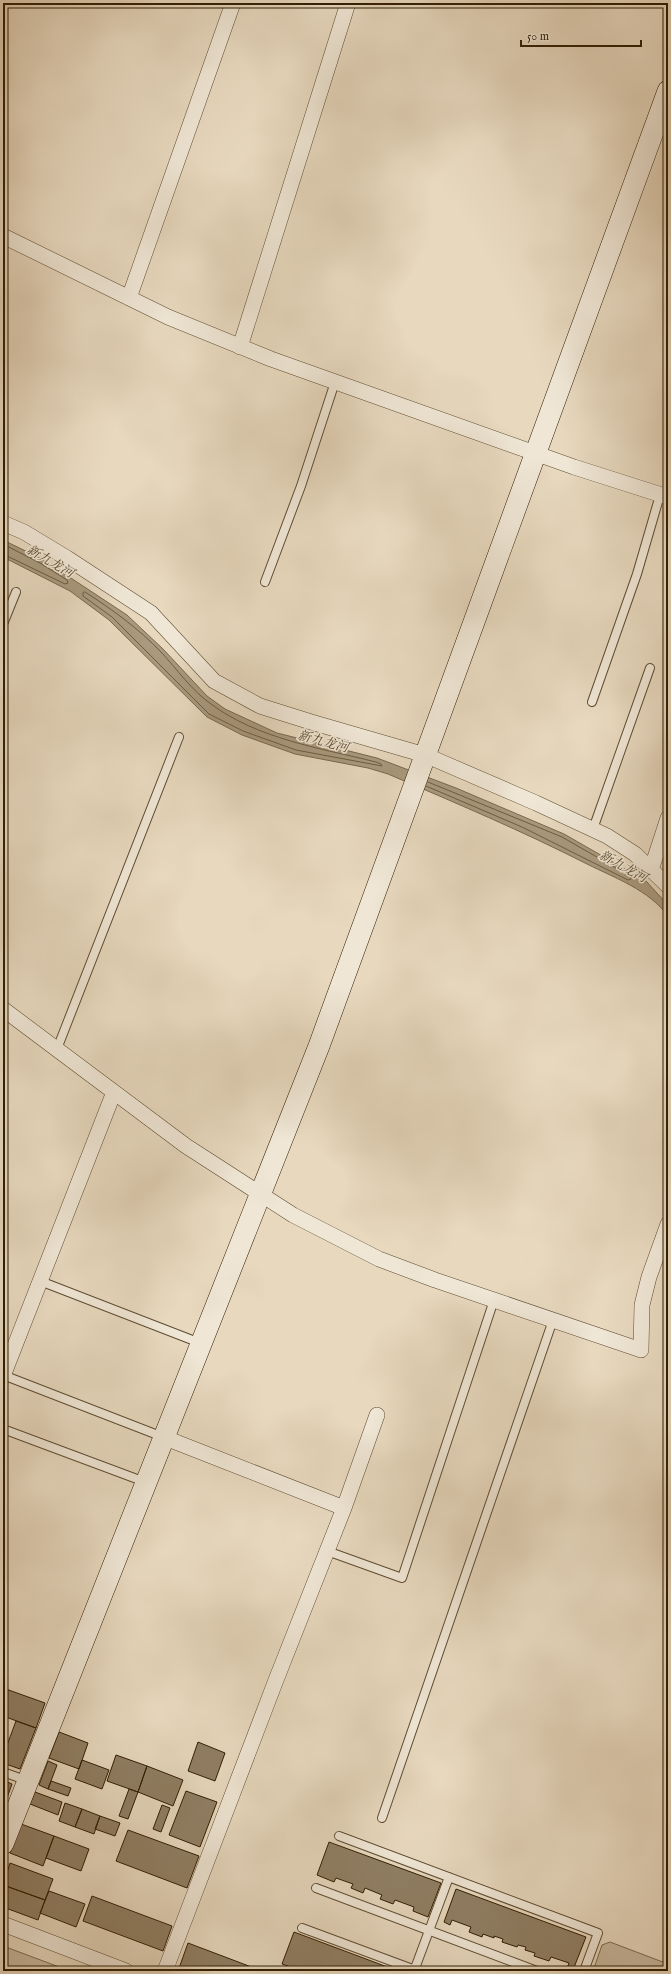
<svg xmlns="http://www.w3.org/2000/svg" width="671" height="1974" viewBox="0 0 671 1974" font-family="'IM FELL English','Noto Serif SC',serif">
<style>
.green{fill:#c8b89e;stroke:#7c6b50}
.water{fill:#a9997e;stroke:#79684c}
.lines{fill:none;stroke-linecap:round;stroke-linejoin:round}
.shore{stroke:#6d5c40;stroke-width:1}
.building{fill:#907f64;stroke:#311e02}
.lane-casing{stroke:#5e4c31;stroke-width:10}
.street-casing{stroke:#5e4c31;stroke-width:16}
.secondary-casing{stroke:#311e02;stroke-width:22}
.lane{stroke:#efe6d5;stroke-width:8}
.street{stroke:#efe6d5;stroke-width:15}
.secondary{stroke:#efe6d5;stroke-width:21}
.labels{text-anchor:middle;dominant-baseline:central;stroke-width:3;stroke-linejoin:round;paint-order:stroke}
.water-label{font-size:13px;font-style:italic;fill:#5b492d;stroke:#efe6d5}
</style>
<rect width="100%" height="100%" fill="#e7d8be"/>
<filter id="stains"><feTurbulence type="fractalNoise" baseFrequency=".005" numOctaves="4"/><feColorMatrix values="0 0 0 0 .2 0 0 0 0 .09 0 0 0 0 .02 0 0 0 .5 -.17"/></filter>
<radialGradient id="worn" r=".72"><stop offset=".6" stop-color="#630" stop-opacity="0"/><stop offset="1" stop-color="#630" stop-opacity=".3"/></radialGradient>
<path class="green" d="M610 1942 668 1964V1971H593L602 1945Z
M3 1946 70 1971H3Z"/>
<path class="water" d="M3 540 42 559 127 615 163 649 207 696 225 709 277 733 377 758 456 788 564 834 646 881 668 905V916C649 890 615 878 587 864 522 831 456 803 388 774L368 768 295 754 242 735 207 717 109 620 70 591 3 557Z"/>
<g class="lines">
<path class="shore" d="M3 544 40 563 67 580 68 583 65 584 3 554
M85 592C113 610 138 628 161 652 177 669 192 691 211 704 258 739 320 748 376 762L381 764 382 766 296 750 243 731 209 714 112 617 83 596V593Z
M426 786 522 827 628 880 631 879 630 876 562 837 428 782"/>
</g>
<path class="building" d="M3 1688 45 1703 36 1728 3 1716Z
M16 1721 36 1728 20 1769 3 1763V1756Z
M59 1732 88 1743 79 1769 49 1758Z
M198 1742 225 1753 215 1781 188 1771Z
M116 1755 147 1766 138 1792 107 1781Z
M82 1760 109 1770 102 1789 75 1779Z
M48 1761 57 1765 48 1789 39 1785Z
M147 1766 183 1780 173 1806 138 1792Z
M3 1780 12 1784 7 1798 3 1797Z
M51 1781 71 1788 68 1796 48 1789Z
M129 1789 138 1792 128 1819 119 1816Z
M186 1791 217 1802 200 1847 169 1835Z
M35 1792 62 1802 58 1815 30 1804Z
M65 1803 82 1809 75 1827 59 1821Z
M162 1805 170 1808 161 1832 153 1829Z
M82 1809 100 1816 94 1834 75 1827Z
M100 1816 120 1823 115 1836 95 1829Z
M21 1824 54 1836 43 1866 10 1853Z
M128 1830 199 1856 187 1888 116 1861Z
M54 1836 89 1849 81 1871 46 1858Z
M329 1842 441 1883 428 1917 413 1911 414 1907 395 1900 393 1904 380 1899 382 1895 365 1888 363 1893 351 1888 353 1884 336 1878 334 1882 317 1875Z
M10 1863 53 1879 45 1900 3 1885Z
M3 1885 45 1900 38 1920 3 1907Z
M456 1889 586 1937 573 1970 567 1968 569 1963 551 1957 549 1961 534 1956 535 1953 525 1950 526 1947 518 1945 517 1947 502 1942 503 1939 494 1936V1938L483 1934 482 1937 469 1932 471 1927 452 1920 450 1925 444 1922Z
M49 1891 85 1904 76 1927 40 1913Z
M92 1896 172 1926 163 1951 83 1921Z
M294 1932 398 1971H302L282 1964Z
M188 1943 262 1971H178Z"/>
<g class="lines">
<defs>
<path id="lane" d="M265 582 301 486 335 382
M3 624 16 592
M592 702 637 574 660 495
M593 829 650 668
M57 1049 179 737
M40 1281 200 1343
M3 1375 163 1437
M3 1429 145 1482
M327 1551 402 1578 494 1300
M3 1772 28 1781
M382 1818 553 1320
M339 1836 598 1933 584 1971
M316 1888 537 1971
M302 1928 418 1971
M414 1971 449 1877"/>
<path id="street" d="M3 236 168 317 271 359 574 467 668 497
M129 298 233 3
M240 347 348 3
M3 523 24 532 67 558 151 613 214 681 260 706 311 722 425 755 536 803 607 836 635 854 668 886
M651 870 668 818
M3 1009 186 1146 293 1215 379 1259 435 1280 641 1350 642 1305 649 1277 668 1224
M3 1376 114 1092
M163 1437 344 1508
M3 1924 126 1971
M165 1971 276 1680 344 1508 377 1415"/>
<path id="secondary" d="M3 1844 319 1046 668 91"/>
</defs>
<use href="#lane" class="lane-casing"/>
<use href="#street" class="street-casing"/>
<use href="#secondary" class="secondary-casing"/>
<use href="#lane" class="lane"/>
<use href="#street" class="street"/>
<use href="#secondary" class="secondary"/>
</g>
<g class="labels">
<g class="water-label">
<text transform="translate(50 562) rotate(30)">新九龙河</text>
<text transform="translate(323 742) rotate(15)">新九龙河</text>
<text transform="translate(623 867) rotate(29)">新九龙河</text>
</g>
</g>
<rect width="671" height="1974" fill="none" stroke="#e7d8be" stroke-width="16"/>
<rect x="4" y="4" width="663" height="1966" fill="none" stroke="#311e02" stroke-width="2"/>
<rect x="8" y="8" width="655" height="1958" fill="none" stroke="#311e02"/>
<path d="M521 40v6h120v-6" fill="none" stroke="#311e02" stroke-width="2"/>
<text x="527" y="40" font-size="12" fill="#311e02" stroke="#efe6d5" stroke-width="3" paint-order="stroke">50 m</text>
<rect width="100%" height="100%" filter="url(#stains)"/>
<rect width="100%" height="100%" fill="url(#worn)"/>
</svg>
